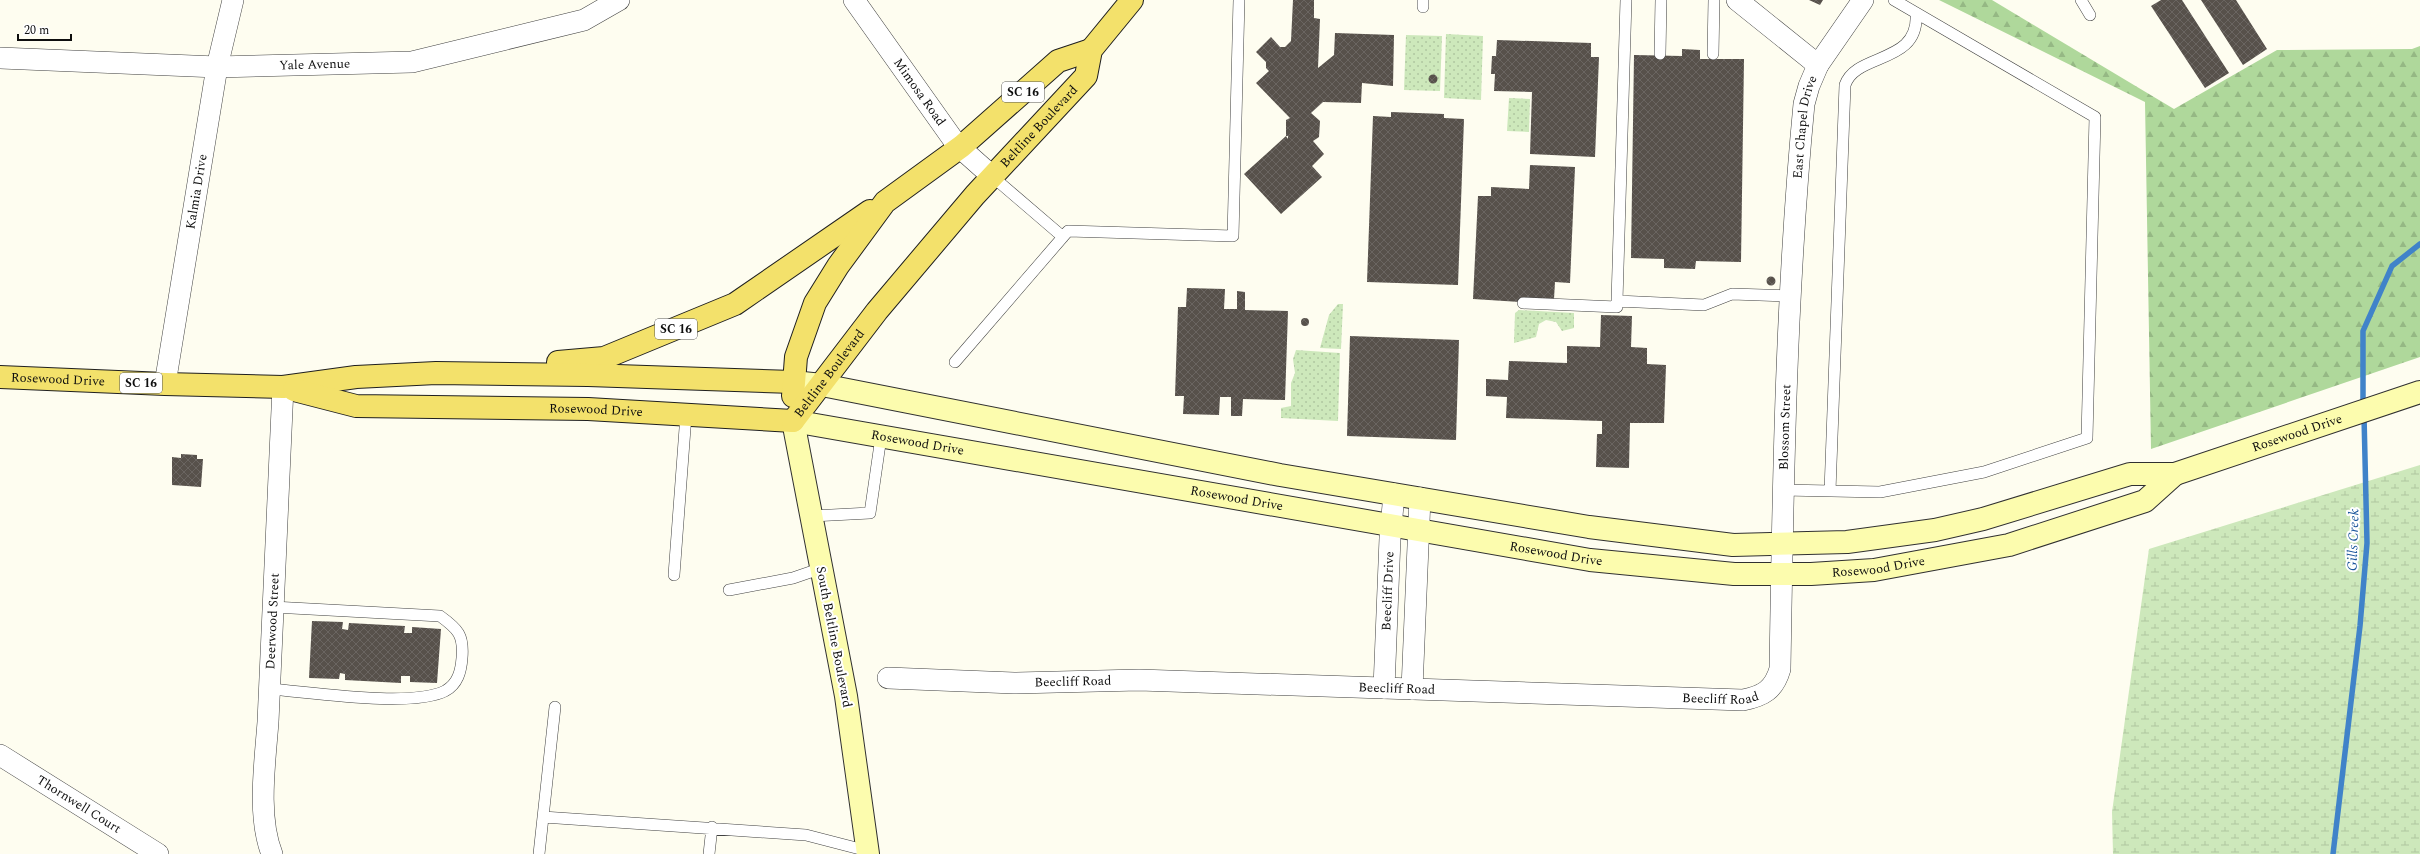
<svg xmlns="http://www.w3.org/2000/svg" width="2420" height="854" viewBox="0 0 2420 854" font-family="Spectral,serif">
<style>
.grass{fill:url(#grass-dots)}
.forest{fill:url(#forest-firs)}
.wetland{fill:url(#wetland-marsh)}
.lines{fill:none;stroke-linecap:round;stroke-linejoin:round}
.stream{stroke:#4083c9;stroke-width:5.5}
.building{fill:url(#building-cross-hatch)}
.service-casing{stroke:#414141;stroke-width:12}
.minor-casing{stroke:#414141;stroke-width:22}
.secondary-casing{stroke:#303030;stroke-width:24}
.primary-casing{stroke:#1f1f1f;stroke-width:24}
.service{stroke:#fff;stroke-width:11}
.minor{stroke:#fff;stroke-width:21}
.secondary{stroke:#fcfcae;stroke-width:22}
.primary{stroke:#f3e16b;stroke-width:22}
.labels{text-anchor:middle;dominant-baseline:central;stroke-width:4;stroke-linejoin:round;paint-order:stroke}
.shield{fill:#fff;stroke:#565656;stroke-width:1}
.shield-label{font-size:12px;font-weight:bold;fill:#0e0e0e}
.street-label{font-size:13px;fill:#0e0e0e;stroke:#fff}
.water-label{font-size:14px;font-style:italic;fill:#1b569c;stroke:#fff}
</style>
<defs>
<pattern id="grass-dots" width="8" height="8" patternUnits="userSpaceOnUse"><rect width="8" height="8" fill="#cde8bb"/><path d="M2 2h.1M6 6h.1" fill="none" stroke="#afc6a0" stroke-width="1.8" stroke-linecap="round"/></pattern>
<pattern id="forest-firs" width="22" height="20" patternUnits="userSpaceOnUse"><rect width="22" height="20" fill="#afd89b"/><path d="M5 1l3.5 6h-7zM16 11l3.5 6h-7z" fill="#95b884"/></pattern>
<pattern id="wetland-marsh" width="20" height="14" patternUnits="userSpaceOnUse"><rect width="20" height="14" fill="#cde8bb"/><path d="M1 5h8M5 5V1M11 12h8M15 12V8" fill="none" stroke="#afc6a0"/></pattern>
<pattern id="building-cross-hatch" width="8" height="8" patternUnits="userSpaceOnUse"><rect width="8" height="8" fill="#57514b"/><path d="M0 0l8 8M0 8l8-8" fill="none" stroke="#6a6561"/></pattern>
</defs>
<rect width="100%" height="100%" fill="#fefdf0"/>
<path class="grass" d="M1446 34 1483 36 1481 100 1444 98Z
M1406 35 1442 36 1440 91 1404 90Z
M1509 98 1530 99 1529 132 1507 131Z
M1338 304H1343L1341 349 1320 348 1329 315Z
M1519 310 1574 313V328L1562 331 1556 322 1546 320 1539 324 1536 337 1514 343 1515 313Z
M1296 350 1340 353 1338 421 1281 418V408L1291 406V383L1295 373 1293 359Z"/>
<path class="forest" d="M1939 0H1992L2174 109 2277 50 2412 49 2420 46V357L2151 449 2145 102Z"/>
<path class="wetland" d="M2420 465V854H2113L2112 812 2149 549Z"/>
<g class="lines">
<path class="stream" d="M2363 406V331L2392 266 2420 244
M2333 854 2360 626 2367 543 2364 416"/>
</g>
<path class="building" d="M1293 0H1314V18L1320 19 1318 68 1334 55 1335 33 1394 35 1393 86 1362 83 1361 103 1323 102 1311 113 1320 121 1319 137 1313 141 1324 154 1312 166 1322 177 1281 214 1244 174 1286 136 1288 139V136H1286V120L1290 118 1256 83 1269 71 1266 68V62L1256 52 1271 37 1280 47H1285L1291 41Z
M1809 0H1823L1820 5Z
M2161 0H2182L2229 73 2205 88 2151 6Z
M2201 0H2236L2267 49 2243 65Z
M1497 40 1591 43V57H1599L1595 157 1530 154 1532 92 1494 91 1495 74H1491L1492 56H1496Z
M1682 49 1700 50V59H1744L1741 262 1696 261 1695 269 1664 268V259L1631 258 1634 55 1682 56Z
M1428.5 79a4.5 4.5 0 1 1 9 0a4.5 4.5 0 1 1-9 0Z
M1391 112 1444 114V118L1464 119 1458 285 1367 282 1373 116 1391 117Z
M1530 165 1575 167 1570 283 1555 282 1554 299 1520 298V302L1473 299 1478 196H1491V187L1529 189Z
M1766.5 281a4.5 4.5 0 1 1 9 0a4.5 4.5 0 1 1-9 0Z
M1187 288 1225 289 1224 309H1237V291L1245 292V310L1288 311 1285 400 1243 399 1242 416H1231V397H1220L1219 415 1183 414 1184 396H1175L1178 307H1186Z
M1601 315 1632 316 1631 347 1647 348V364L1666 365 1664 423H1630L1629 468 1596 467 1597 434H1602V421L1506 418 1507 397 1486 396V379L1508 380 1509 361 1567 363V346L1600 347Z
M1301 322a4 4 0 1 1 8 0a4 4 0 1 1-8 0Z
M1350 336 1459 340 1456 440 1347 436Z
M181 454 197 455V459H203L201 487 172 485V457L181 458Z
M312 621 343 622 342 629 348 630 349 623 405 626 404 633H412V627L441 629 437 683 410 682V676H401V683L345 680V674L340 673 339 679 309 678Z"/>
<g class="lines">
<defs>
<path id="service" d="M1626 0 1617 301 1704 305 1732 294 1791 296
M2081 0 2090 15
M1423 7V0
M1660 54 1661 0
M1713 54 1714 0
M993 177 1063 237
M1523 303 1617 307V301
M955 362 1068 231 1233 236 1239 0
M1783 490 1880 492 1984 472 2087 438 2095 117 1894 0
M1830 491 1845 85C1856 52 1920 65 1916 13
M812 516 870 513 881 437
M674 575 686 415
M729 590 793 578 822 568
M270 689C310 692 411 708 445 691 458 684 461 671 462 658 464 635 458 629 440 616L273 607
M543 817 806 835 868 851
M539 854 555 707
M709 854 712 827"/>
<g id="minor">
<path id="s1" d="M854 0 957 145 993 177"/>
<path id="s2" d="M0 58 217 67 412 62 584 20 619 0"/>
<path d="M1818 65 1863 0"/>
<path id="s3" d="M165 384 217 67 233 0"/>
<path id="s4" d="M888 678 1014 683 1139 680 1743 700C1763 696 1774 690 1780 669 1783 481 1786 291 1804 104L1809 86 1818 65 1737 0"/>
<path id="s5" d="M1384 688 1390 538 1394 494"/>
<path d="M1412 689 1420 498"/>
<path id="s6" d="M0 755 158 854"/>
<path id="s7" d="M272 854C257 816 265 763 268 722L283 387"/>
</g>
<g id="secondary">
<path id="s8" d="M793 382 822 385 1280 475 1589 527 1733 545 1847 542 1935 530 1983 519 2130 474H2175L2420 392"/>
<path id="s9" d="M868 854 846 696 793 421 1590 560 1734 574H1811L1874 570 2009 545 2145 501 2175 474"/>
</g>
<g id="primary">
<path d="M558 362 604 358 735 304 870 211"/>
<path id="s10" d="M0 377 165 384 283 387 356 377 436 373 588 375 793 382"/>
<path id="s11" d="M294 390 356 406 588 409 793 421"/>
<path d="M793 396 796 357 815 303 838 266 885 202 962 146 1058 61 1091 50"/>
<path id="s12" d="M793 421 877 311 975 195 1086 76 1091 50 1132 0"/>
</g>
</defs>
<use href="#service" class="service-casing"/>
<use href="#minor" class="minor-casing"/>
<use href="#secondary" class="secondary-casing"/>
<use href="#primary" class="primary-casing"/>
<use href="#service" class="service"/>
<use href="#minor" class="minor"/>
<use href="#secondary" class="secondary"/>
<use href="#primary" class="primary"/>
</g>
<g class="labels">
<g class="shield">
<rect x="1002" y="82" width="42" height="20" rx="3"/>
<rect x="655" y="319" width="42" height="20" rx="3"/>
<rect x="120" y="373" width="42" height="20" rx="3"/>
</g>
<g class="shield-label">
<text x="1023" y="92">SC 16</text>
<text x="676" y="329">SC 16</text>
<text x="141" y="383">SC 16</text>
</g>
<g class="street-label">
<text stroke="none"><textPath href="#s2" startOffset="315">Yale Avenue</textPath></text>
<text stroke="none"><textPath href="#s1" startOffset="113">Mimosa Road</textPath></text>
<text stroke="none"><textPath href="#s12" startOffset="384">Beltline Boulevard</textPath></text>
<text stroke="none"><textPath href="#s4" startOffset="1450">East Chapel Drive</textPath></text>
<text stroke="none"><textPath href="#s3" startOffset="195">Kalmia Drive</textPath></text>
<text stroke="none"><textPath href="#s12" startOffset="60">Beltline Boulevard</textPath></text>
<text stroke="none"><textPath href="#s10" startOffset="58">Rosewood Drive</textPath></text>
<text stroke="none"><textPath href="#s11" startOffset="304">Rosewood Drive</textPath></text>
<text stroke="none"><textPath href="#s4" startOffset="1149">Blossom Street</textPath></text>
<text stroke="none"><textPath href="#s8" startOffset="1534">Rosewood Drive</textPath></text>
<text stroke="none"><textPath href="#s9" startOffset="566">Rosewood Drive</textPath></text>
<text stroke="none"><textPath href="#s9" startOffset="890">Rosewood Drive</textPath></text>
<text stroke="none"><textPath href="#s9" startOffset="1214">Rosewood Drive</textPath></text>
<text stroke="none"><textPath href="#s9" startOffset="1538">Rosewood Drive</textPath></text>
<text stroke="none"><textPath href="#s5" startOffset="97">Beecliff Drive</textPath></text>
<text stroke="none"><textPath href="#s7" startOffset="234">Deerwood Street</textPath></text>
<text transform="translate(834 637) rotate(79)">South Beltline Boulevard</text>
<text stroke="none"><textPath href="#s4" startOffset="185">Beecliff Road</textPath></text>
<text stroke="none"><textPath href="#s4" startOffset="509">Beecliff Road</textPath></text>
<text stroke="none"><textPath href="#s4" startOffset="833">Beecliff Road</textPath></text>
<text stroke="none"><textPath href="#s6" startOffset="93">Thornwell Court</textPath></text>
</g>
<g class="water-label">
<text transform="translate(2353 540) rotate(-88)">Gills Creek</text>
</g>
</g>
<path d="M18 34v6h53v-6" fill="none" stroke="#0e0e0e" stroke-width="2"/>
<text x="24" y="34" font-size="12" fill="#0e0e0e" stroke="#ffffff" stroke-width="3" paint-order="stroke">20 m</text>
</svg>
